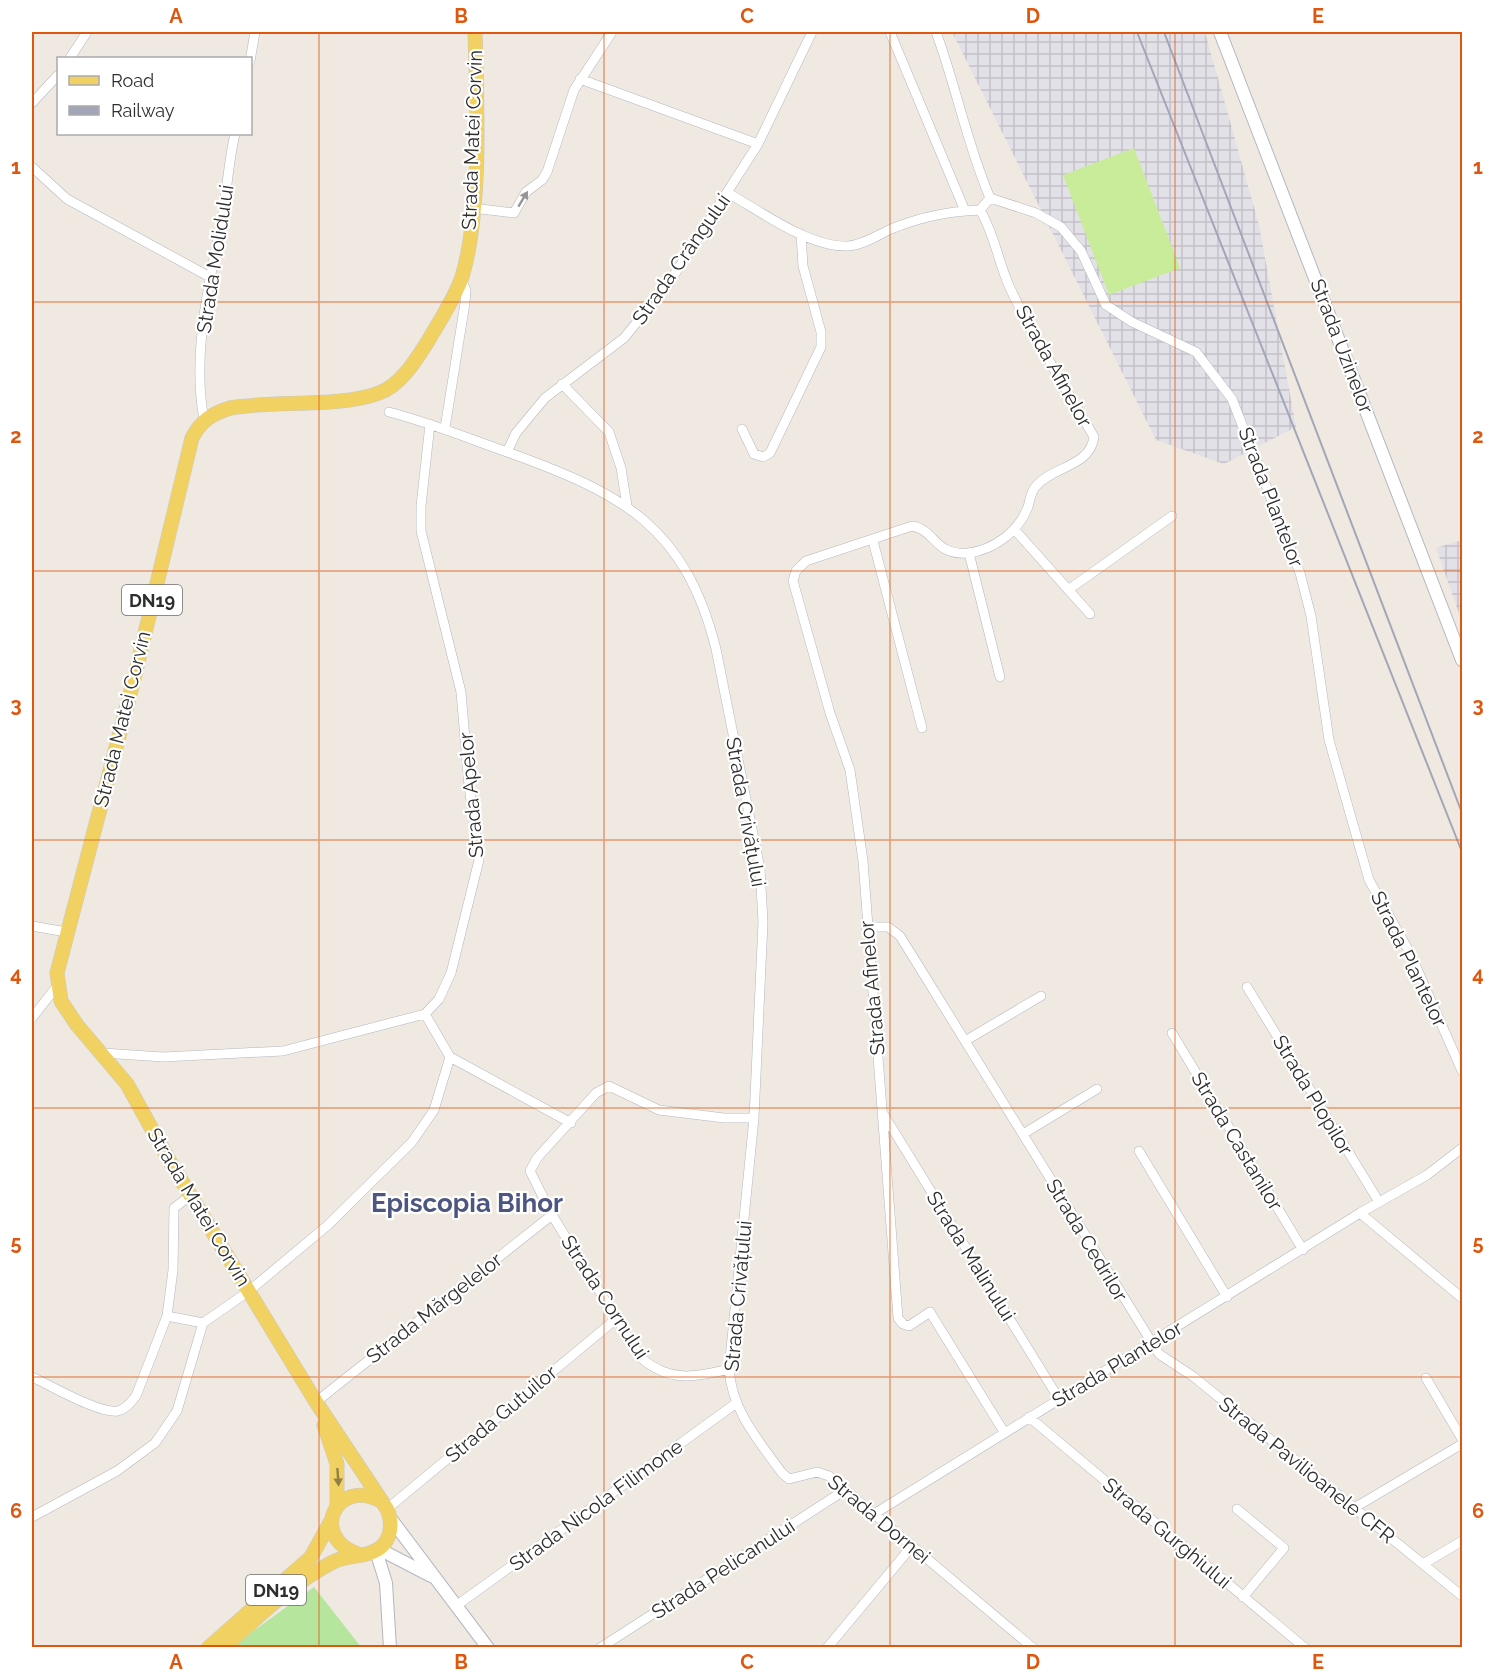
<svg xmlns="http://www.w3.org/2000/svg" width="1494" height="1679" viewBox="0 0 1494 1679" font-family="Raleway,sans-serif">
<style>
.industrial{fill:url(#industrial-grid)}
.grass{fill:#b6e59e}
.pitch{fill:#c9ec9a}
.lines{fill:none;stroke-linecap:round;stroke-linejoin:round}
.street-casing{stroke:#b4b7c1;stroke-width:10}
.secondary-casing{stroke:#b4b7c1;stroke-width:14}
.primary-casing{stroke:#c9c9c9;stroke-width:15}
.street{stroke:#fff;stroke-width:9}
.secondary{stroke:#fff;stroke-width:12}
.primary{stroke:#f2d163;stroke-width:14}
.rail{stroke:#a3a6b8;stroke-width:2}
.oneway{fill:#969696}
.oneway2{fill:#908048}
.grid{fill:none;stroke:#df570e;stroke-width:1.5;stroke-opacity:0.55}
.labels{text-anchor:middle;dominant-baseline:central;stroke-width:4.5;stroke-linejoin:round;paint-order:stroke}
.shield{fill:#fff;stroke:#6d6d6d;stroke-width:1.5}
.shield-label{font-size:18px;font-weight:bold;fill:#2e2e2e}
.street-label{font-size:20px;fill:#2e2e2e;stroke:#fff}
.district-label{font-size:26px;font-weight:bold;fill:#4d5680;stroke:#fff}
.neatline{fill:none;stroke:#df570e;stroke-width:2}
.grid-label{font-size:20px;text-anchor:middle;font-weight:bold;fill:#df570e}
</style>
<defs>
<pattern id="industrial-grid" width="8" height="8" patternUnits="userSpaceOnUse" patternTransform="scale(1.5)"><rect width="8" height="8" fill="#e3e1e8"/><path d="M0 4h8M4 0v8" fill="none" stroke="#c3c1c7"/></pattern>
</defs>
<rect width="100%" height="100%" fill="#efe9e1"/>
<path class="industrial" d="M952 32H1205L1259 225 1296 427 1224 464 1156 440Z
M1462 540V622L1436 548Z"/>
<path class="grass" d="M314 1587 361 1647 230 1648Z"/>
<path class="pitch" d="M1134 148 1180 268 1109 295 1063 175Z"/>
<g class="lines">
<defs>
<path id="street" d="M890 32 965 211
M936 32C956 86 967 144 990 198L1036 213 1061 227 1081 251 1106 305 1132 322 1196 352 1232 399 1300 573 1311 616 1329 740 1369 880 1410 953 1462 1071
M70 58 87 32
M250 61 255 32
M580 79 758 144
M32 103 58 75
M32 167 67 199 208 276
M728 193C760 211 810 248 848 246 863 245 878 235 891 229 918 218 951 211 980 210L990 198
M472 208 514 213 526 192 542 180 547 172 574 90 612 32
M980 210C995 235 998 262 1010 288 1034 339 1066 388 1094 437 1090 467 1053 466 1036 486 1031 491 1030 500 1028 507 1018 532 994 550 968 553 934 556 936 530 912 526L806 561 796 571 793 581 830 713 850 770 863 861 898 1318 903 1324 909 1326 930 1312 1004 1432
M562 384 609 432 621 468 627 506
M389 412C431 423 470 439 510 453 623 494 685 526 716 649L760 869 763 922 754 1118 729 1369C732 1411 758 1440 782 1473L789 1479 817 1472 829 1476 1033 1648
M204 420C192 355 208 288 221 224 227 194 228 163 235 134
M445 428 465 303 466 290 461 279
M742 429 754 454 763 457 770 453 821 347V332L803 266 801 234
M507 452 516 433 545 398 624 338 669 283 758 144 812 32
M1014 529 1090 614
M873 541 922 728
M969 553 1000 677
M1068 590 1172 516
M32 926 66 932
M866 927H888L900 936 1159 1354 1194 1377 1462 1596
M1247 987 1379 1202
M32 1018 57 986
M1172 1033 1303 1250
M965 1041 1041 996
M103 1053 163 1057 283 1051 425 1014 439 999 451 973 479 860 469 786 461 692 421 531V506L430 424
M450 1057 571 1123
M884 1115 1059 1399
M1023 1134 1097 1089
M1139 1151 1227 1297
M1360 1213 1462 1298
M167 1316 203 1323
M729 1369C694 1377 671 1383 641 1358L552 1215 530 1171 537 1158 596 1093 609 1086 659 1110 724 1118H754
M32 1377C50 1385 99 1414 118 1411 126 1409 131 1402 136 1396L167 1316 173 1270 174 1208 191 1195
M1426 1378 1462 1439
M316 1402 552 1215
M1029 1417 1305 1648
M1354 1508 1462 1444
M387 1509 616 1319
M1237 1509 1284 1548 1243 1597
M874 1514 1360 1213 1427 1175 1462 1148
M32 1517 117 1471 155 1443 177 1411 203 1323 249 1291 328 1225 412 1142 434 1110 450 1057 425 1014
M1423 1564 1462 1541
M456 1606 735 1404
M600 1648 845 1490
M827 1648 912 1546"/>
<path id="secondary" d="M1220 32 1462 660
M391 1519 488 1648
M379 1549 431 1576
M376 1551 386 1583 390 1648"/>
<path id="primary" d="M324 1425 337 1464V1506
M358 1554C309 1537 335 1477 381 1501
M208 1648 311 1557 331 1521
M223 1648C257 1618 292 1583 333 1562 348 1554 373 1558 384 1544 392 1534 392 1520 387 1509L316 1402 169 1160 127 1084 77 1025 61 1001 57 973 134 679 192 438C201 421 211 414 230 408 275 400 339 408 379 393 401 385 416 360 428 341 440 320 454 300 462 277 482 210 477 102 475 32"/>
</defs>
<use href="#street" class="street-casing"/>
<use href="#secondary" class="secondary-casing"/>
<use href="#primary" class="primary-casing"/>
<use href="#street" class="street"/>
<use href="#secondary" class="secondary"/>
<use href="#primary" class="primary"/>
<path class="rail" d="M1137 32 1462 852
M1164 32 1462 813"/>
</g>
<defs><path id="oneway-solid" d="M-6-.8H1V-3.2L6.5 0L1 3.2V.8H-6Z" transform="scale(1.5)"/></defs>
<use class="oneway" href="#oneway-solid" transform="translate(523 199) rotate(-59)"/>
<use class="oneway2" href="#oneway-solid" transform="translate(338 1477) rotate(86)"/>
<path class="grid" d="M319 32V1648M604 32V1648M890 32V1648M1175 32V1648M32 302H1462M32 571H1462M32 840H1462M32 1108H1462M32 1377H1462"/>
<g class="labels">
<g class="shield">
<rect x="122" y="585" width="60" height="30" rx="4.5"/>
<rect x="246" y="1575" width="60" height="30" rx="4.5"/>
</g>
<g class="shield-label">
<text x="152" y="600">DN19</text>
<text x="276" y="1590">DN19</text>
</g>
<g class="street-label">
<text transform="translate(472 140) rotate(-88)">Strada Matei Corvin</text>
<text transform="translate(215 259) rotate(-81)">Strada Molidului</text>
<text transform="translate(681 259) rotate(-55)">Strada Crângului</text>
<text transform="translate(1342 346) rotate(69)">Strada Uzinelor</text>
<text transform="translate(1054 366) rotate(61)">Strada Afinelor</text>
<text transform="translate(1271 497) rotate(69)">Strada Plantelor</text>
<text transform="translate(122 719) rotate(-76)">Strada Matei Corvin</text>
<text transform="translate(471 795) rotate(-95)">Strada Apelor</text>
<text transform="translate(746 812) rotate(80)">Strada Crivățului</text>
<text transform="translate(1409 959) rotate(64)">Strada Plantelor</text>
<text transform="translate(872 988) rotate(-95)">Strada Afinelor</text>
<text transform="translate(1313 1095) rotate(59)">Strada Plopilor</text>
<text transform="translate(1237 1141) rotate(59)">Strada Castanilor</text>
<text transform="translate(199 1207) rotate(59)">Strada Matei Corvin</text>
<text transform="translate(1087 1240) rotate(59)">Strada Cedrilor</text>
<text transform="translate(971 1256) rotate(58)">Strada Malinului</text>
<text transform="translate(738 1296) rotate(-85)">Strada Crivățului</text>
<text transform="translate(605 1297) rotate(57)">Strada Cornului</text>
<text transform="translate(434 1308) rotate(-38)">Strada Mărgelelor</text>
<text transform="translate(1117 1364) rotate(-31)">Strada Plantelor</text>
<text transform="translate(501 1414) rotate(-40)">Strada Gutuilor</text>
<text transform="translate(1307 1470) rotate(39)">Strada Pavilioanele CFR</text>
<text transform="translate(596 1505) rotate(-36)">Strada Nicola Filimone</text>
<text transform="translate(879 1519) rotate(40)">Strada Dornei</text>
<text transform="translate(1167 1533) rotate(40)">Strada Gurghiului</text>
<text transform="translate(723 1569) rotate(-33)">Strada Pelicanului</text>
</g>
<g class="district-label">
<text x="467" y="1203">Episcopia Bihor</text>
</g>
</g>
<rect width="1494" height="1679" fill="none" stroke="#ffffff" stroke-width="66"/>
<rect x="57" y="57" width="195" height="78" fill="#ffffff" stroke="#ababab" stroke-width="1.5"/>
<rect x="69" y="76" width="30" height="9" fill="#f2d163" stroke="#ababab" stroke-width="1.5"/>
<text x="111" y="87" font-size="18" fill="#2e2e2e">Road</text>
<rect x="69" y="106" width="30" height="9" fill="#a3a6b8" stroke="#ababab" stroke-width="1.5"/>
<text x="111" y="117" font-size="18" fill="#2e2e2e">Railway</text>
<rect x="33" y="33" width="1428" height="1613" class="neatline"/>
<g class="grid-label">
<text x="176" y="23">A</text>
<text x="461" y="23">B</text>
<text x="747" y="23">C</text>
<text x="1033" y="23">D</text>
<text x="1318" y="23">E</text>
<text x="16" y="174">1</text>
<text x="1478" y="174">1</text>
<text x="16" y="443">2</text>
<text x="1478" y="443">2</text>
<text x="16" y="712">3</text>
<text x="1478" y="712">3</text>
<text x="16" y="981">4</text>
<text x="1478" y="981">4</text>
<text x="16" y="1250">5</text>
<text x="1478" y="1250">5</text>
<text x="16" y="1518">6</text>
<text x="1478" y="1518">6</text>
<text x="176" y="1669">A</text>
<text x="461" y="1669">B</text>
<text x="747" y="1669">C</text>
<text x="1033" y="1669">D</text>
<text x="1318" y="1669">E</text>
</g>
</svg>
